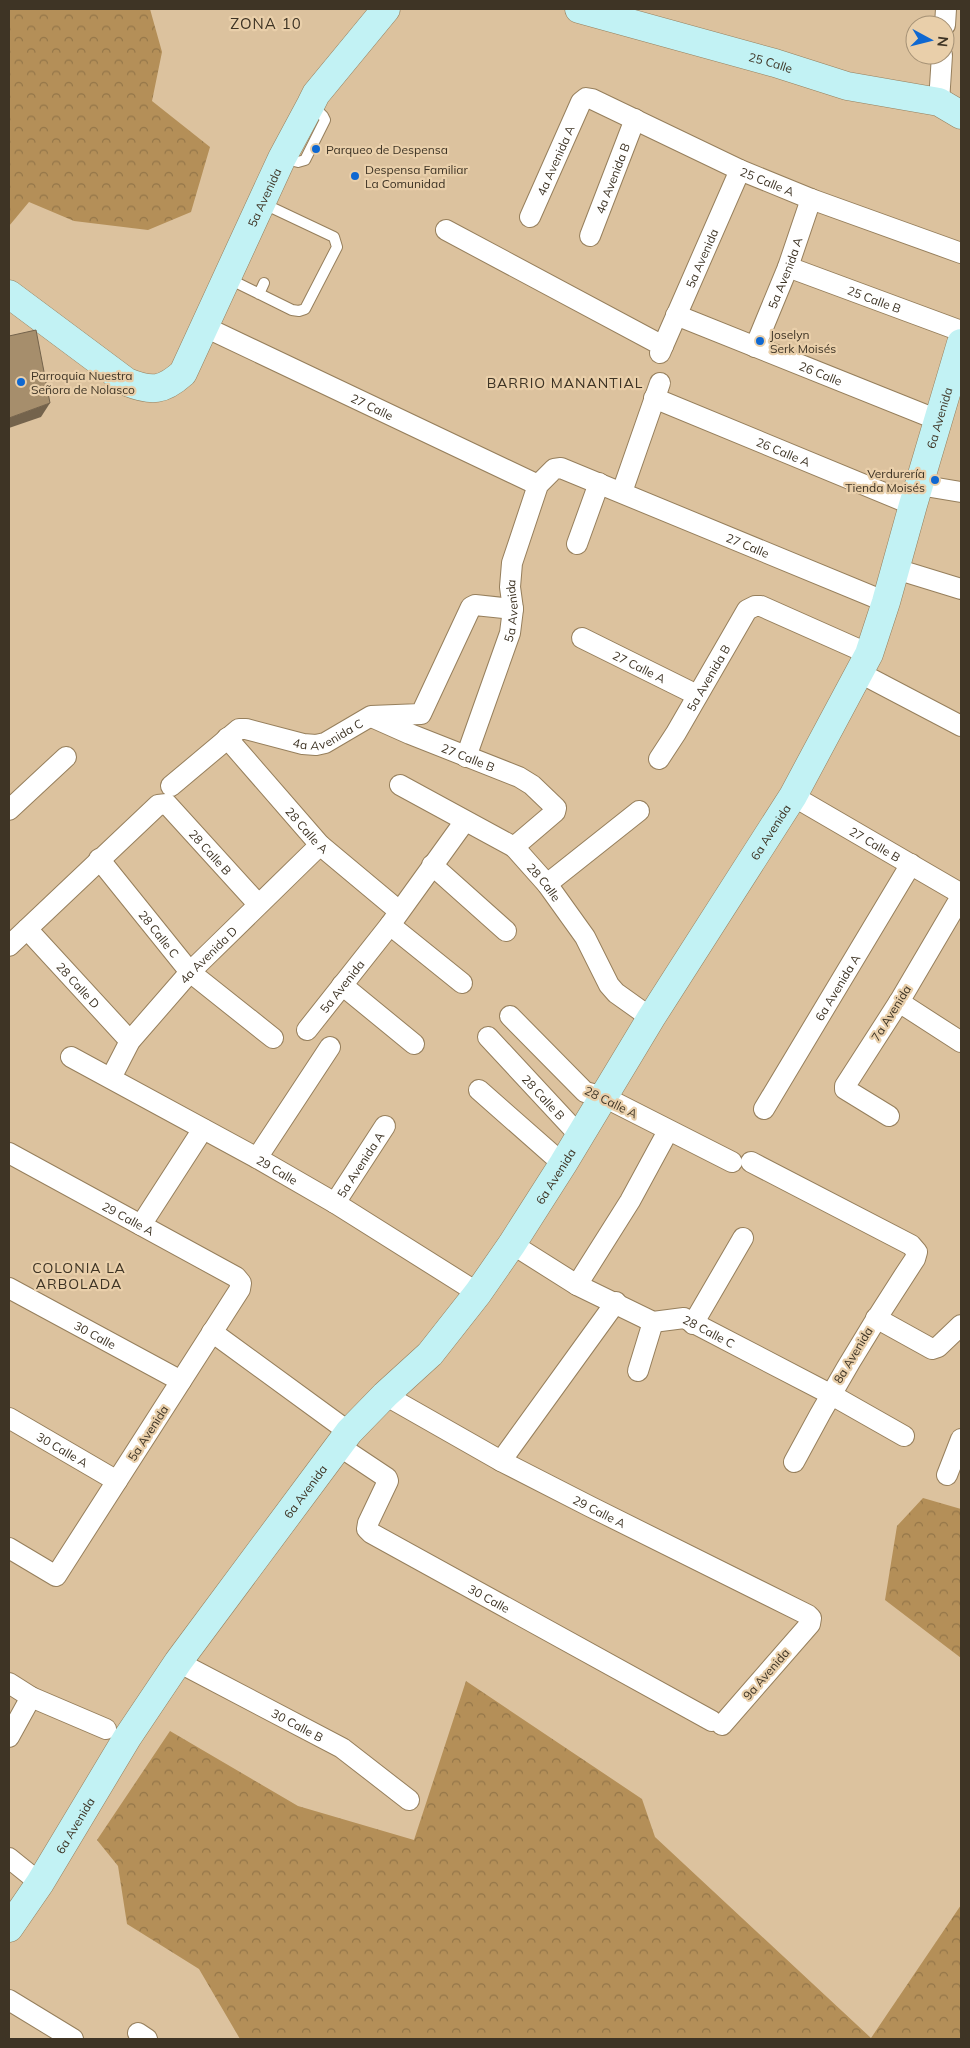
<svg xmlns="http://www.w3.org/2000/svg" width="970" height="2048" viewBox="0 0 970 2048" font-family="Mulish,sans-serif">
<style>
.forest{fill:url(#forest-crowns)}
.lines{fill:none;stroke-linecap:round;stroke-linejoin:round}
.lane-casing{stroke:#967f5c;stroke-width:12}
.street-casing{stroke:#967f5c;stroke-width:22}
.secondary-casing{stroke:#967f5c;stroke-width:29}
.lane{stroke:#fff;stroke-width:10}
.street{stroke:#fff;stroke-width:20}
.secondary{stroke:#c2f2f4;stroke-width:28}
.shaded-wall{fill:#74634c}
.building{fill:#a68e6c;stroke:#74634c}
.poi-dot{fill:#0f68d1;stroke:#e9cfaa;stroke-width:2}
.labels{text-anchor:middle;dominant-baseline:central;stroke-width:4.5;stroke-linejoin:round;paint-order:stroke}
.street-label{font-size:12px;fill:#3e3425;stroke:#e9cfaa}
.poi-label{font-size:12px;fill:#3e3425;stroke:#e9cfaa;text-anchor:start}
.neighbourhood-label{font-size:14px;letter-spacing:1px;fill:#3e3425;stroke:#e9cfaa}
.quarter-label{font-size:15px;letter-spacing:1px;fill:#3e3425;stroke:#e9cfaa}
</style>
<defs>
<pattern id="forest-crowns" width="20" height="18" patternUnits="userSpaceOnUse" patternTransform="scale(1.25)"><rect width="20" height="18" fill="#b48f58"/><path d="M2 6a3 3 0 1 1 6 0M12 15a3 3 0 1 1 6 0" fill="none" stroke="#947649"/></pattern>
</defs>
<rect width="100%" height="100%" fill="#dcc29e"/>
<path class="forest" d="M9 9H150L162 52 152 101 210 147 191 212 148 230 74 221 29 202 9 226Z
M923 1498 961 1509V1658L885 1600 897 1526Z
M466 1681 642 1799 655 1837 871 2038 961 1905V2039H240L199 1969 127 1924 118 1866 97 1840 170 1731 298 1806 414 1840Z"/>
<g class="lines">
<defs>
<path id="lane" d="M282 158 298 162 305 160 325 120 323 116 312 105
M227 278 292 310 299 311 305 309 337 247 334 237 262 203
M259 294 264 283"/>
<g id="street">
<path d="M945 25 946 9"/>
<path d="M939 102 942 55"/>
<path id="s1" d="M530 217 581 102 586 98 592 99 740 170 811 199 961 253"/>
<path d="M446 230 663 346 660 353"/>
<path id="s2" d="M590 236 635 119"/>
<path id="s3" d="M788 267 961 331"/>
<path id="s4" d="M676 315 938 420"/>
<path id="s5" d="M205 327 538 485"/>
<path id="s6" d="M663 346 740 170"/>
<path id="s7" d="M755 347 788 267 811 199"/>
<path id="s8" d="M654 398 913 505"/>
<path d="M919 485 961 492"/>
<path d="M622 492 660 383"/>
<path d="M577 544 599 483"/>
<path d="M896 569 961 589"/>
<path id="s9" d="M582 638 697 695"/>
<path d="M860 673 961 726"/>
<path id="s10" d="M374 718 410 734 519 777 532 785 556 808 555 812 514 847"/>
<path id="s11" d="M227 738 320 845 399 911"/>
<path id="s12" d="M466 757 510 633 513 609 510 587 512 563 538 485 554 469 561 468 886 602"/>
<path id="s13" d="M659 759 676 733 747 610 755 606H761L869 654"/>
<path id="s14" d="M400 785 514 847 547 884 585 937 609 985 616 993 651 1018"/>
<path id="s15" d="M171 786 239 729H246L303 744 316 745 325 743 371 716 421 714 471 607 475 605 513 609"/>
<path id="s16" d="M793 796 958 892 960 895 959 900 899 1002 845 1086V1089L889 1116"/>
<path d="M9 810 66 757"/>
<path id="s17" d="M99 859 190 972 273 1038"/>
<path d="M432 865 506 931"/>
<path d="M547 884 639 811"/>
<path d="M390 925 462 983"/>
<path id="s18" d="M27 929 130 1041"/>
<path id="s19" d="M9 946 158 805 167 804 258 904"/>
<path d="M342 985 414 1044"/>
<path d="M899 1002 961 1042"/>
<path d="M510 1016 585 1092 604 1097 732 1162"/>
<path id="s20" d="M307 1030 390 925 465 821"/>
<path id="s21" d="M488 1037 580 1136"/>
<path id="s22" d="M71 1057 257 1158 335 1203 478 1293"/>
<path id="s23" d="M111 1078 130 1041 190 972 320 845"/>
<path d="M479 1090 563 1164"/>
<path id="s24" d="M764 1109 911 864"/>
<path id="s25" d="M9 1153 236 1277 241 1283 240 1289 56 1576 9 1548"/>
<path d="M257 1158 330 1047"/>
<path d="M751 1162 911 1245 917 1252 915 1259C871 1325 831 1392 794 1462"/>
<path id="s26" d="M335 1203 385 1126"/>
<path d="M141 1225 203 1129"/>
<path id="s27" d="M512 1244 577 1285 653 1322 684 1318 830 1394 904 1436"/>
<path d="M577 1285 630 1201 668 1131"/>
<path id="s28" d="M9 1288 181 1381"/>
<path d="M876 1318 932 1349 938 1347 961 1325"/>
<path d="M693 1324 743 1238"/>
<path d="M212 1332 349 1432"/>
<path d="M638 1371 653 1322"/>
<path id="s29" d="M385 1395 501 1461 591 1507 808 1615 811 1618 810 1624 722 1725"/>
<path id="s30" d="M9 1418 117 1481"/>
<path id="s31" d="M339 1446 387 1478 388 1481 368 1523 367 1529 371 1533 712 1721"/>
<path d="M501 1461 616 1302"/>
<path d="M947 1475 961 1439"/>
<path id="s32" d="M178 1662 342 1748 409 1800"/>
<path d="M9 1683 31 1697 106 1729"/>
<path d="M9 1737 31 1697"/>
<path d="M9 1858 40 1883"/>
<path d="M9 2000 73 2039"/>
<path d="M138 2033 147 2039"/>
</g>
<g id="secondary">
<path id="s33" d="M579 9 775 63 847 86 939 102 961 115"/>
<path id="s34" d="M9 294 127 382C152 392 163 391 183 373L282 158 311 104 316 94 386 9"/>
<path id="s35" d="M9 1928 40 1883 127 1738 178 1662 349 1432 385 1395 430 1354 478 1293 512 1244 563 1164 651 1018 793 796 869 654 886 602 913 505 961 343"/>
</g>
</defs>
<use href="#lane" class="lane-casing"/>
<use href="#street" class="street-casing"/>
<use href="#secondary" class="secondary-casing"/>
<use href="#lane" class="lane"/>
<use href="#street" class="street"/>
<use href="#secondary" class="secondary"/>
</g>
<path class="shaded-wall" d="M50 403 41 417 9 428V418Z"/>
<path class="building" d="M36 330 50 403 9 418V336Z"/>
<g class="poi-dot">
<circle cx="316" cy="149" r="5"/>
<circle cx="355" cy="176" r="5"/>
<circle cx="760" cy="341" r="5"/>
<circle cx="21" cy="382" r="5"/>
<circle cx="935" cy="480" r="5"/>
</g>
<g class="labels">
<g class="street-label">
<text stroke="none"><textPath href="#s33" startOffset="199">25 Calle</textPath></text>
<text stroke="none"><textPath href="#s1" startOffset="62">4a Avenida A</textPath></text>
<text stroke="none"><textPath href="#s2" startOffset="62">4a Avenida B</textPath></text>
<text stroke="none"><textPath href="#s1" startOffset="332">25 Calle A</textPath></text>
<text stroke="none"><textPath href="#s34" startOffset="402">5a Avenida</textPath></text>
<text stroke="none"><textPath href="#s6" startOffset="96">5a Avenida</textPath></text>
<text stroke="none"><textPath href="#s7" startOffset="80">5a Avenida A</textPath></text>
<text stroke="none"><textPath href="#s3" startOffset="92">25 Calle B</textPath></text>
<text stroke="none"><textPath href="#s4" startOffset="156">26 Calle</textPath></text>
<text stroke="none"><textPath href="#s5" startOffset="185">27 Calle</textPath></text>
<text stroke="none"><textPath href="#s35" startOffset="1788">6a Avenida</textPath></text>
<text stroke="none"><textPath href="#s8" startOffset="140">26 Calle A</textPath></text>
<text stroke="none"><textPath href="#s12" startOffset="516">27 Calle</textPath></text>
<text stroke="none"><textPath href="#s12" startOffset="154">5a Avenida</textPath></text>
<text stroke="none"><textPath href="#s9" startOffset="64">27 Calle A</textPath></text>
<text stroke="none"><textPath href="#s13" startOffset="95">5a Avenida B</textPath></text>
<text stroke="none"><textPath href="#s15" startOffset="182">4a Avenida C</textPath></text>
<text stroke="none"><textPath href="#s10" startOffset="102">27 Calle B</textPath></text>
<text stroke="none"><textPath href="#s11" startOffset="122">28 Calle A</textPath></text>
<text stroke="none"><textPath href="#s35" startOffset="1338">6a Avenida</textPath></text>
<text stroke="none"><textPath href="#s16" startOffset="95">27 Calle B</textPath></text>
<text stroke="none"><textPath href="#s19" startOffset="279">28 Calle B</textPath></text>
<text stroke="none"><textPath href="#s14" startOffset="176">28 Calle</textPath></text>
<text stroke="none"><textPath href="#s17" startOffset="96">28 Calle C</textPath></text>
<text stroke="none"><textPath href="#s23" startOffset="158">4a Avenida D</textPath></text>
<text stroke="none"><textPath href="#s18" startOffset="76">28 Calle D</textPath></text>
<text stroke="none"><textPath href="#s20" startOffset="56">5a Avenida</textPath></text>
<text stroke="none"><textPath href="#s24" startOffset="142">6a Avenida A</textPath></text>
<text transform="translate(891 1013) rotate(-58)">7a Avenida</text>
<text stroke="none"><textPath href="#s21" startOffset="82">28 Calle B</textPath></text>
<text transform="translate(611 1102) rotate(26)">28 Calle A</text>
<text stroke="none"><textPath href="#s26" startOffset="46">5a Avenida A</textPath></text>
<text stroke="none"><textPath href="#s22" startOffset="235">29 Calle</textPath></text>
<text stroke="none"><textPath href="#s35" startOffset="932">6a Avenida</textPath></text>
<text stroke="none"><textPath href="#s25" startOffset="136">29 Calle A</textPath></text>
<text stroke="none"><textPath href="#s27" startOffset="221">28 Calle C</textPath></text>
<text stroke="none"><textPath href="#s28" startOffset="98">30 Calle</textPath></text>
<text transform="translate(853 1355) rotate(-59)">8a Avenida</text>
<text transform="translate(148 1433) rotate(-57)">5a Avenida</text>
<text stroke="none"><textPath href="#s30" startOffset="62">30 Calle A</textPath></text>
<text stroke="none"><textPath href="#s35" startOffset="528">6a Avenida</textPath></text>
<text stroke="none"><textPath href="#s29" startOffset="244">29 Calle A</textPath></text>
<text stroke="none"><textPath href="#s31" startOffset="254">30 Calle</textPath></text>
<text transform="translate(766 1674) rotate(-49)">9a Avenida</text>
<text stroke="none"><textPath href="#s32" startOffset="135">30 Calle B</textPath></text>
<text stroke="none"><textPath href="#s35" startOffset="122">6a Avenida</textPath></text>
</g>
<g class="poi-label">
<text x="326" y="149">Parqueo de Despensa</text>
<text x="365" y="169">Despensa Familiar<tspan x="365" dy="14">La Comunidad</tspan></text>
<text x="770" y="334">Joselyn<tspan x="770" dy="14">Serk Moisés</tspan></text>
<text x="31" y="375">Parroquia Nuestra<tspan x="31" dy="14">Señora de Nolasco</tspan></text>
<text x="925" y="473" text-anchor="end">Verdurería<tspan x="925" dy="14">Tienda Moisés</tspan></text>
</g>
<g class="neighbourhood-label">
<text x="565" y="383">BARRIO MANANTIAL</text>
<text x="79" y="1268">COLONIA LA<tspan x="79" dy="16">ARBOLADA</tspan></text>
</g>
<g class="quarter-label">
<text x="266" y="23">ZONA 10</text>
</g>
</g>
<rect width="970" height="2048" fill="none" stroke="#3e3425" stroke-width="20"/>
<g transform="translate(930 40) rotate(97)"><circle r="24" fill="#e9cfaa" stroke="#a59175"/>
<path d="M0-4L9 19L0 12L-9 19Z" fill="#0f68d1"/>
<text y="-8" font-size="14" font-weight="bold" text-anchor="middle" fill="#3e3425">N</text>
</g>
</svg>
